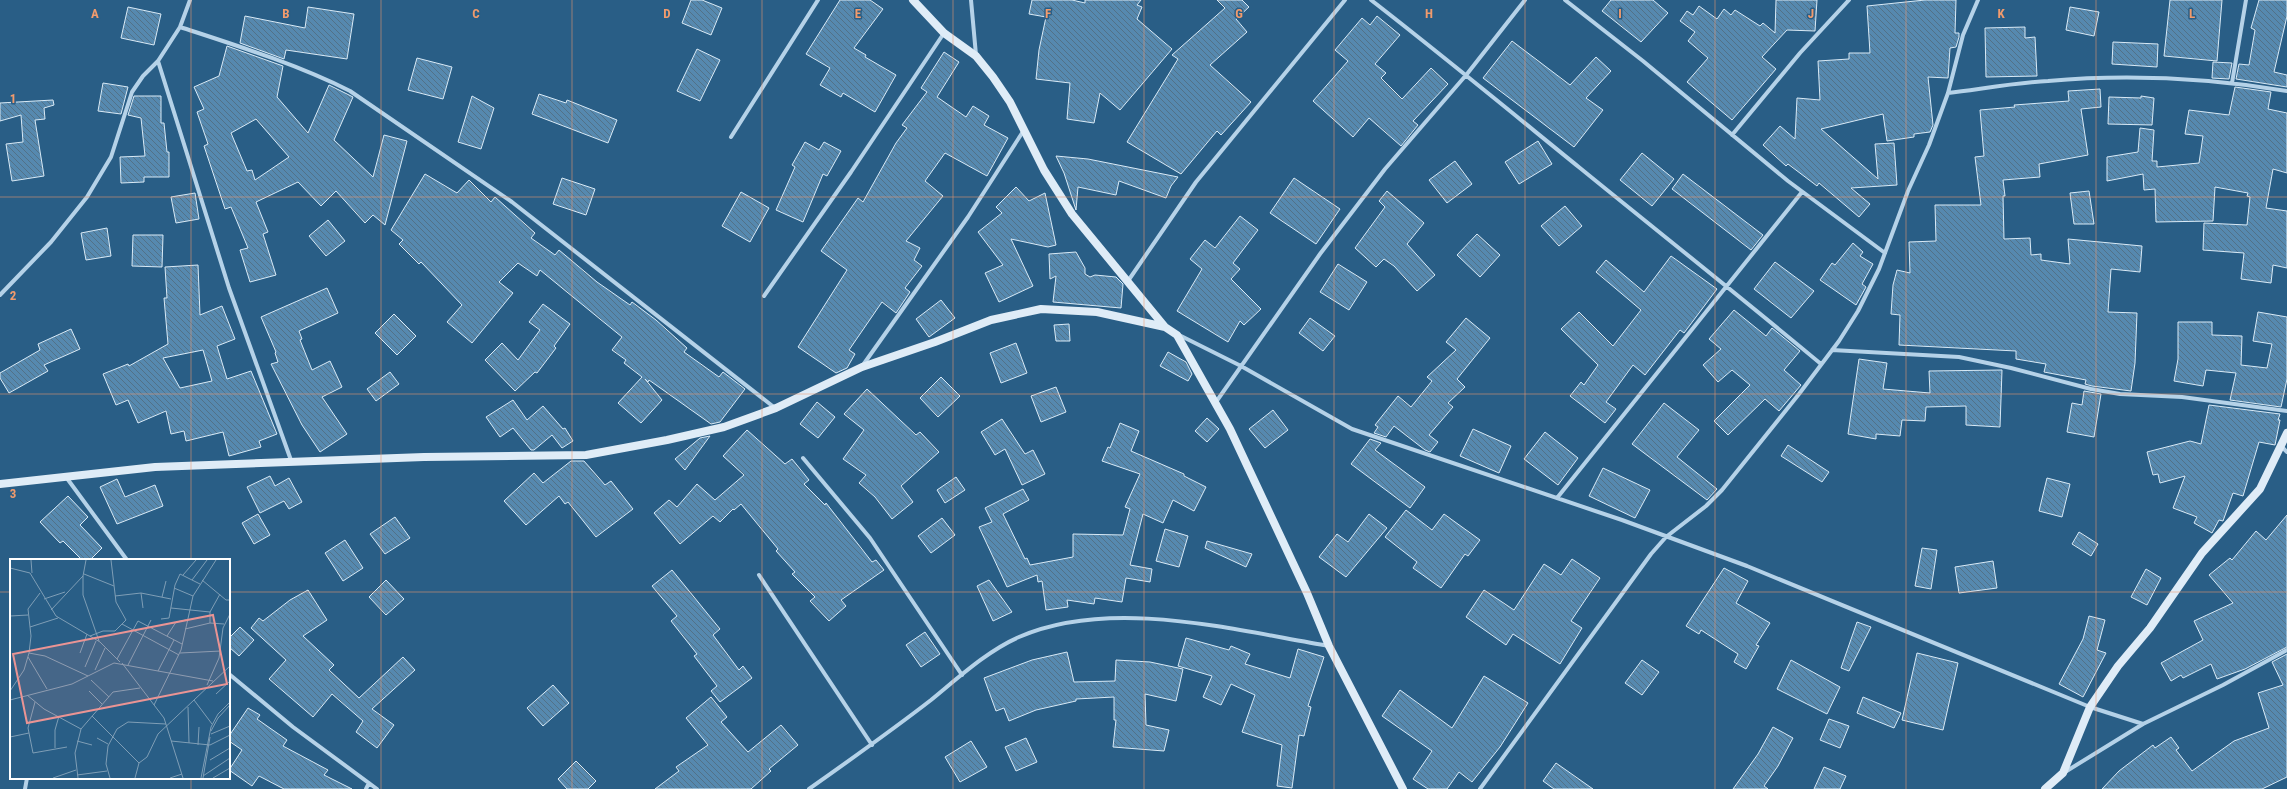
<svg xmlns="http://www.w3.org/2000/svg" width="2287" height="789" viewBox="0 0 2287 789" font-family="'Roboto Condensed',sans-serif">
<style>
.building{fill:url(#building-back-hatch);stroke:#d9eaf6;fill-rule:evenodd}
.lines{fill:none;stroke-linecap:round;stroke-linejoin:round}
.street{stroke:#b5d2e8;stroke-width:4}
.secondary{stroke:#dfecf7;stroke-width:8}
.grid{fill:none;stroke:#f19b6d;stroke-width:1;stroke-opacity:0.55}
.inset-road{fill:none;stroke:#7f9eb6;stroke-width:1}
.view{fill:#ea9494;fill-opacity:0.15;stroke:#ea9494;stroke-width:2}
.inset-edge{fill:none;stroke:#fff;stroke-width:2}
.grid-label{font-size:13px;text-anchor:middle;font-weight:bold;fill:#f19b6d;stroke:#295e86;stroke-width:3;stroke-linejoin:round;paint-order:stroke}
</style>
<defs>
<pattern id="building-back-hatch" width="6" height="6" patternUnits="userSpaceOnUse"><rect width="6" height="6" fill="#5689af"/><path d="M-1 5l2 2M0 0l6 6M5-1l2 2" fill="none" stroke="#527187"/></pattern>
</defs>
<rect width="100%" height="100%" fill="#295e86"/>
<path class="building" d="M691 0H702L722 8 711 35 682 23Z
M840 0H870L883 9 854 48 866 55 865 57 896 75 875 112 843 93 841 97 820 85 830 68 806 54Z
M1032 0H1072L1085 3V0H1141L1137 5 1142 7 1137 19 1172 49 1120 110 1100 93 1094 123 1067 119 1070 83 1036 79 1039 50 1046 17 1029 14Z
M1217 0H1242L1249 7 1236 19 1247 32 1210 65 1251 102 1221 135 1217 131 1181 174 1127 142 1178 59 1172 55 1225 8Z
M1611 0H1653L1668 13 1641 42 1602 11Z
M1776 0H1817L1815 31 1787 30 1762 57 1776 69 1732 120 1687 82 1708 58 1688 41 1695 32 1680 21 1687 11 1693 15 1699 6 1717 19 1724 9 1731 15 1735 10 1760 26 1763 23 1775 33Z
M1925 0H1956L1955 33H1959V37L1956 47 1950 48 1948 78 1928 77 1933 125 1930 132 1914 134V137L1887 141 1883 114 1821 129 1878 179 1875 144 1894 143 1897 185 1851 188 1870 204 1859 217 1819 183 1817 186 1788 164 1786 166 1763 145 1780 126 1795 139 1797 98 1820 100 1818 61 1849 59V53H1870L1867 6Z
M2170 0H2222L2217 61 2164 56Z
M2259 0H2287V16L2274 72 2287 75V87L2236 79 2239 64 2249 65 2255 30 2251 28Z
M128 7 161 14 154 45 121 38Z
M308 7 354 14 347 59 286 50 284 59 240 43 245 16 305 28Z
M2070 7 2099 12 2094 36 2066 30Z
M1377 16 1400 35 1375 64 1386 73 1381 78 1402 99 1431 68 1448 84 1413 121 1418 125 1401 146 1369 118 1353 137 1313 101 1348 61 1335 50 1362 18 1370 25Z
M2025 27V38L2035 37 2037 76 1986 77 1985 28Z
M1512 41 1570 85 1596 57 1611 71 1586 98 1603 110 1574 147 1483 78Z
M2113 42 2158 44 2157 67 2112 64Z
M227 46 283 66 277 97 308 133 329 85 353 97 334 140 373 177 384 135 407 141 385 225 373 215 365 223 336 191 321 206 298 182 256 202 268 232 263 234 276 275 250 282 240 250 248 248 231 207 225 209 204 146 208 144 197 112 204 109 194 87 219 76ZM256 119 289 157 255 180 252 170 247 171 231 133Z
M697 49 720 60 700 101 677 91Z
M944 52 959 62 937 97 966 117 973 106 989 116 984 125 1008 138 987 176 945 153 925 181 943 196 906 241 920 248 914 260 922 266 905 288 910 292 896 313 882 302 849 350 855 354 847 368 836 373 798 347 847 270 821 251 858 198 863 202 896 143 907 128 902 125 927 92 921 88Z
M417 58 452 67 443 99 408 90Z
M2213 62 2232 63 2229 79 2212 78Z
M103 83 128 87 121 114 98 111Z
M2235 87 2271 92 2268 109 2287 113V173L2273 169 2266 208 2287 211V268L2273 265 2271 283 2241 279 2244 253 2203 250 2204 223 2247 225 2250 197 2247 196 2248 193 2215 187 2213 221 2156 222 2155 189 2144 190 2143 174 2107 181V157L2138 152 2140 128 2154 130 2152 161H2157V167L2199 163 2203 136 2185 134 2189 110 2229 115Z
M2100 89 2101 107 2081 109 2088 155 2039 164 2040 177 2003 180 2005 196H2003L2004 239 2030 238 2031 255 2041 254V260L2070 264 2068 239 2142 246 2140 272 2111 269 2108 312 2137 313 2135 363 2131 391 2092 386 2085 384 2086 380 2044 372 2046 364 2016 359V351L1899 345 1900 315 1891 314 1893 285 1897 270 1910 273 1909 242 1936 241 1935 205H1981L1975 157 1984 156 1980 110 2015 107 2014 105 2069 101 2068 91Z
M539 94 566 103 567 100 617 120 608 143 532 114Z
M134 96H161V123H164L167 152H169V177H144V182L121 183 120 157 145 156 141 118 128 115Z
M472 96 494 108 481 149 458 142Z
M2141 96 2154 98 2152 125 2108 124 2109 97 2141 98Z
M53 100 54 105 44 108 45 119 35 120 44 176 12 181 6 144 23 142 21 115 0 121V103Z
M1538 141 1552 164 1519 184 1505 162Z
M805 142 819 150 824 142 841 151 827 176 823 174 803 222 776 210 795 167 792 165Z
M1642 153 1674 179 1652 206 1620 180Z
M1056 156 1088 159 1178 177 1171 186 1166 198 1119 181 1116 195 1078 187 1076 210 1064 173Z
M1455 161 1472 184 1447 203 1429 180Z
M425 174 457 193 469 180 491 202 495 197 535 233 531 238 555 255 559 250 597 282 630 305 632 302 656 320 687 348 684 352 719 377 723 372 745 389 720 422 711 424 649 380 648 382 645 379 662 400 641 423 618 403 642 377 624 363 626 360 612 350 622 337 540 270 537 276 518 263 499 282 513 293 472 343 447 322 462 305 421 262 419 264 399 244 403 240 391 230Z
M1683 174 1763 235 1751 250 1672 189Z
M562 178 595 189 586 215 553 204Z
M1294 178 1340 209 1316 244 1270 213Z
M1016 187 1029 201 1045 193 1056 245 1048 247 1011 239 1033 286 999 302 985 273 1003 265 978 232 1002 213 996 207Z
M1387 191 1424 223 1407 244 1435 275 1417 291 1394 266 1384 259 1376 267 1355 248 1385 207 1379 201Z
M2089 191 2094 224H2074L2070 193Z
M741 192 769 208 750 242 722 226Z
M195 193 199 219 176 223 171 197Z
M1565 206 1582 226 1559 246 1541 226Z
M1240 216 1258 230 1233 263 1240 269 1231 279 1261 309 1244 325 1240 321 1228 342 1177 311 1202 269 1190 259 1205 240 1215 248Z
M328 220 345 241 326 256 309 236Z
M107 228 111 256 86 260 81 233Z
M1477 234 1500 255 1480 277 1457 255Z
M133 235H163L162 267 132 266Z
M1853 243 1863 252 1860 256 1873 264 1862 284 1866 287 1856 305 1820 280 1832 263 1835 265Z
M1076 252 1085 268V274L1090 277 1095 275 1116 277 1123 284 1121 308 1053 302 1056 276 1050 279 1049 254Z
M1671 256 1717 289 1684 333 1680 330 1645 375 1633 365 1606 402 1616 409 1605 423 1570 396 1581 382 1584 385 1598 365 1561 329 1579 312 1613 346 1641 310 1596 272 1606 260 1644 292Z
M1775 262 1814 291 1791 318 1754 289Z
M1338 264 1367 282 1349 310 1320 292Z
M198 265 200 315 222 306 235 339 217 346 227 379 251 371 277 434 259 441 261 447 229 456 223 432 186 441 184 431 171 434 166 411 138 423 128 400 116 405 103 374 128 364 129 366 168 344 164 298H167L165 267ZM203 350 212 381 180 388 163 358Z
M327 288 338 313 299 331 302 339 300 340 312 370 330 361 342 387 322 397 347 434 320 452 302 425 271 364 278 362 275 353 276 352 261 317Z
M941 300 955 318 929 337 916 319Z
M543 304 570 324 554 346 556 348 537 373 535 372 515 391 485 360 502 343 518 360 540 330 529 322Z
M1734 310 1766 336 1772 328 1800 351 1784 370 1801 385 1779 411 1765 399 1728 435 1714 421 1750 385 1732 370 1718 382 1703 365 1721 349 1709 339Z
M2258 312 2287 317V379L2281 407 2230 400 2236 373 2206 370 2203 386 2174 381 2178 359V322H2212V335L2242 336 2241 365 2267 368 2272 344 2253 341Z
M394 314 416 336 397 355 375 333Z
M1310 318 1335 336 1323 351 1299 333Z
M1466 318 1490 338 1457 379 1465 387 1448 403 1453 407 1429 435 1438 442 1430 452 1425 450 1394 426 1386 437 1374 433 1378 427 1375 425 1398 396 1411 407 1432 381 1427 377 1456 350 1446 342Z
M1069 324 1070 341H1056L1054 325Z
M71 329 80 349 44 365 48 371 9 393 0 378V373L40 350 38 344Z
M1016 343 1027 373 1001 383 990 353Z
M1168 352 1186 362 1192 374 1188 381 1160 366Z
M1859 359 1887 363 1883 389 1930 393 1929 371 2002 370 2000 427 1966 425V406L1926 407 1925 421 1902 420 1900 436 1876 434V439L1848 434Z
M390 372 399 384 376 401 367 389Z
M941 377 960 396 938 417 920 398Z
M1056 387 1066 412 1041 422 1031 396Z
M867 389 916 435 920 432 939 452 901 486 913 502 892 519 875 497 859 483 866 475 843 459 864 430 844 414Z
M2084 391 2101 394 2094 437 2067 432 2072 403 2082 405Z
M513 400 527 420 543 406 563 429 565 428 573 441 562 448 552 435 534 450H531L513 428 500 437 486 417Z
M817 402 835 417 818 438 800 424Z
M1664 403 1699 430 1677 457 1717 489 1707 500 1632 444Z
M2209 405 2280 414 2278 420H2280L2275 445 2259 442 2243 496 2233 493 2223 521 2219 520 2212 533 2194 523 2197 517 2173 508 2185 476 2160 483 2158 474 2153 475 2147 452 2190 441 2201 444Z
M1273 410 1288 430 1265 448 1249 429Z
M1207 418 1219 429 1207 442 1195 431Z
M1002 419 1025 454 1033 450 1045 474 1022 485 1005 449 995 455 981 432Z
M1120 423 1139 431 1131 451 1184 474V476L1206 487 1194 511 1173 500 1163 523 1143 514 1130 565 1152 569 1150 582 1126 578 1122 602 1095 598 1094 604 1067 600 1068 607 1046 610 1042 581 1038 582 1037 575 1007 587 979 527 992 522 985 508 1023 489 1029 500 1003 514 1025 559 1027 558 1030 565 1073 557V534L1123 535 1130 509 1125 507 1140 474 1102 461 1108 447 1110 448Z
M1473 429 1511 446 1499 473 1460 456Z
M747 430 785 464 792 459 809 480 804 484 825 505 826 503 872 562 876 560 884 570 841 600 846 606 829 621 810 601 815 597 792 574 795 572 776 551 778 549 741 504 734 510 733 509 720 522 713 516 680 544 654 513 669 500 677 507 697 484 715 500 744 475 723 456Z
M1545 432 1578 458 1558 485 1524 459Z
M710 436 685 470 675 459 700 438Z
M1370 439 1381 443 1375 450 1425 487 1410 508 1351 464Z
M1788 445 1829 472 1822 482 1781 456Z
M571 461H584L605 485 611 481 633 509 596 537 568 502 565 504 559 496 526 525 504 501 534 473 543 483Z
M1603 468 1650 490 1635 518 1589 496Z
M270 476 275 486 289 478 302 502 289 509 284 501 260 513 247 487Z
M956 477 965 490 945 503 937 490Z
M2047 478 2070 484 2062 517 2039 511Z
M117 479 125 497 155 485 163 506 117 524 100 487Z
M68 496 88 517 80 525 102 548 90 560H82L63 541 60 543 40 522Z
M1406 510 1432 530 1444 514 1480 540 1468 556 1465 554 1441 588 1413 568 1417 562 1385 537Z
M258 514 270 535 254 544 242 523Z
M1369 514 1387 528 1346 577 1319 557 1337 534 1348 542Z
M2287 515V647L2245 669 2217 679 2211 664 2183 678 2181 675 2171 681 2161 663 2203 640 2194 621 2233 603 2209 575 2230 558 2232 560 2256 531 2266 540Z
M395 517 410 538 385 554 370 534Z
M942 518 955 535 931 553 918 536Z
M1165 529 1188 536 1179 567 1156 561Z
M2079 532 2098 544 2091 556 2072 544Z
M345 540 363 568 343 581 325 553Z
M1207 541 1252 554 1246 567 1205 548Z
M1922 548 1937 550 1931 589 1915 586Z
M1572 559 1600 578 1571 621 1582 628 1560 664 1513 634 1506 645 1466 617 1484 590 1514 610 1544 564 1561 575Z
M1993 561 1997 588 1959 593 1955 567Z
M1724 568 1748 581 1736 603 1770 623 1756 645 1759 646 1746 669 1734 662 1738 654 1701 630 1699 634 1686 626Z
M2146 569 2161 578 2147 605 2131 597Z
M672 570 720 629 713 635 739 670 743 666 752 678 720 702 711 691 717 686 694 656 697 654 671 621 677 616 652 586Z
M386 580 404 599 386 615 369 597Z
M989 580 1012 612 993 621 977 586Z
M308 590 327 620 303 636 334 665 329 670 359 698 403 657 415 670 372 709 394 725 377 748 356 732 363 721 332 694 313 717 269 679 286 660 251 628 259 618 263 621 290 600Z
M2089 616 2105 620 2097 650 2106 653 2083 697 2059 684 2083 639Z
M1857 622 1871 627 1849 671 1841 668Z
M240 627 254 640 239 656 229 647V638Z
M925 632 940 654 921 667 906 645Z
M1186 638 1229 650 1231 646 1250 654 1245 664 1290 678 1298 649 1324 657 1308 706 1311 707 1304 736 1299 735 1292 788 1277 786 1282 745 1242 732 1255 695 1231 684 1221 705 1203 697 1212 676 1178 666Z
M1067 652 1074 682 1115 681 1116 660 1150 662 1183 669 1176 701 1145 694 1146 725 1169 730 1164 751 1113 747 1116 720H1114V697L1076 699V701L1036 710 1009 721 1004 708 996 711 984 678 1032 660Z
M1917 653 1958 663 1943 730 1902 720Z
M2287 654V777L2262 789H2102L2119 771 2153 745 2155 748 2171 737 2179 748 2176 750 2192 771 2234 741 2269 728 2258 693 2283 685 2272 662Z
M1642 660 1659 672 1642 695 1625 683Z
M1791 660 1840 687 1827 714 1777 689Z
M1484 676 1528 703 1500 747 1472 782 1459 772 1447 789H1428L1413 779 1432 751 1382 716 1400 690 1452 728Z
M553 685 569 703 543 726 527 708Z
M711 697 727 717 721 722 748 752 781 725 798 745 769 769 771 771 751 789H655L679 771 676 767 708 745 686 718Z
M1863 697 1901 713 1894 728 1857 713Z
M248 708 260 715 257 719 287 740 283 746 328 770 324 775 352 789H284L259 776 252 786 229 770 242 750 229 741V736Z
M1829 719 1849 726 1840 748 1820 740Z
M1773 727 1793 738 1778 766 1764 786 1768 789H1733L1758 754Z
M1026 738 1037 762 1016 771 1005 747Z
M971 741 987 767 960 782 945 757Z
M576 761 596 781 588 789H567L558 779Z
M1556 763 1593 789H1554L1543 781Z
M1824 767 1846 776 1840 789H1814Z"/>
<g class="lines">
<path class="street" d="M971 0 976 55
M1371 0C1442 55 1511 112 1580 168 1661 234 1742 298 1821 364
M1565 0 1643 61 1788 181 1885 253
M180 27 190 0
M158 61 229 288 292 463
M2232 83 2246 0
M1948 93C1981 89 2014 83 2048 81 2128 74 2208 78 2287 91
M1732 135 1800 53 1849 0
M731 137 818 0
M1128 281 1196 182 1345 0
M0 295 51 242 87 197 111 157 132 92 143 76 158 61 180 27C238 46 296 64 350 91L512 202 775 408
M764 296 851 172 944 33
M1179 335 1241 366 1352 429 1622 520 1747 566 2090 707 2143 724
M1832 350 1959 357 2011 368 2091 389 2120 394 2182 397 2287 411
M863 365 968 217 1024 130
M1216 402 1320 254 1385 169 1467 74 1525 0
M2282 447 2287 452
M803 458 870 538 962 675
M66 477 127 560
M1557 498 1802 192
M759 575 872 745
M229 674 293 727 377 789
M2065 772 2143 724 2223 685 2287 650
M25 789 27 778
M366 789 369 783
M809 789C850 760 891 731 931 700 958 678 987 651 1019 637 1111 597 1233 630 1329 646
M1480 789 1651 554 1666 537 1706 506 1722 490 1799 394 1839 341 1858 311 1879 269 1908 191 1929 145 1948 93 1963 35 1978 0"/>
<path class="secondary" d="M913 0 944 33 976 56 993 77 1010 102 1044 170 1072 214 1165 327
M0 484 155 467 424 457 586 455 667 440 724 427 776 408 862 367 935 342 991 320 1041 309 1097 312 1165 327 1177 335 1230 429 1307 593 1329 646 1403 789
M2045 789 2063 773 2090 707 2118 666 2150 628 2202 553 2260 489 2287 433"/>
</g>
<path class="grid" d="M191 0V560M381 0V789M572 0V789M762 0V789M953 0V789M1144 0V789M1334 0V789M1525 0V789M1715 0V789M1906 0V789M2096 0V789M0 197H2287M0 394H2287M0 592H11M229 592H2287M191 778V789"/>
<g transform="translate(10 559)">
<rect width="220" height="220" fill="#295e86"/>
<path class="inset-road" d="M21 1 22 14M0 9 20 14 46 57 90 83 110 103M74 15 104 27M173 16 186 1M73 17V36L89 82M182 21 197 1M192 21 216 41H220M164 29 183 37M131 34 133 49M105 37 131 34 161 40M152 38 156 22M34 40 55 33M161 49 200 53M41 51 73 17 76 1M0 57 18 56M151 60 159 59 165 26 170 15 190 25M200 64V53L210 35M112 65 169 96M20 68 48 59M175 70 200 64 214 65M80 77 93 72H105L116 61 106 43 101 1M157 77 166 63 176 61M19 94 21 77 18 50 30 34M70 94 77 75M170 94 211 92M18 98 37 130M107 100 128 62 172 85M112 104 154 159 173 219M118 106 141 61M75 108 86 82M85 111 95 89M148 112 164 81M81 121 99 138M197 126 209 99 213 69 220 55M0 132 14 111 19 94 35 97 78 117M79 132 92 145M206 135 220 122M17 136 34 150 71 170M0 141 62 125 104 104 203 122M184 141 202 165M25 143 18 169 23 194 57 188M144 146 171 91 183 37 206 1M178 148 179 184M82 157 129 204 137 198 148 175 220 107M201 172 208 159 220 146M201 175 220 167M0 178 19 174M87 179 98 185M67 182 82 186M161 182 200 186 220 176M188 186 189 168M45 189V171L49 157M200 201 220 189M67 216 97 212M193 217 220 199M43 219 66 211M68 219 65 194 71 170 103 133 130 129M100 219 96 205 98 187 107 170 118 163 156 165M125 219 129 204M160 219 172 215M191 219 201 168 208 155 220 143M193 219 200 178M203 219 220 209"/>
<path class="view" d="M203 56 217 125 17 164 3 95Z"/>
<rect width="220" height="220" class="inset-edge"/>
</g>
<g class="grid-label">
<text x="95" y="18">A</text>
<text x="286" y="18">B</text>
<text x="476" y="18">C</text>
<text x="667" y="18">D</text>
<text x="858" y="18">E</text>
<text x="1048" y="18">F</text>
<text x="1239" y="18">G</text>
<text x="1429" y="18">H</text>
<text x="1620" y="18">I</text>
<text x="1811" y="18">J</text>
<text x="2001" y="18">K</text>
<text x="2192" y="18">L</text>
<text x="13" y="103">1</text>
<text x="13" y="300">2</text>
<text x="13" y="498">3</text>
</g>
</svg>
